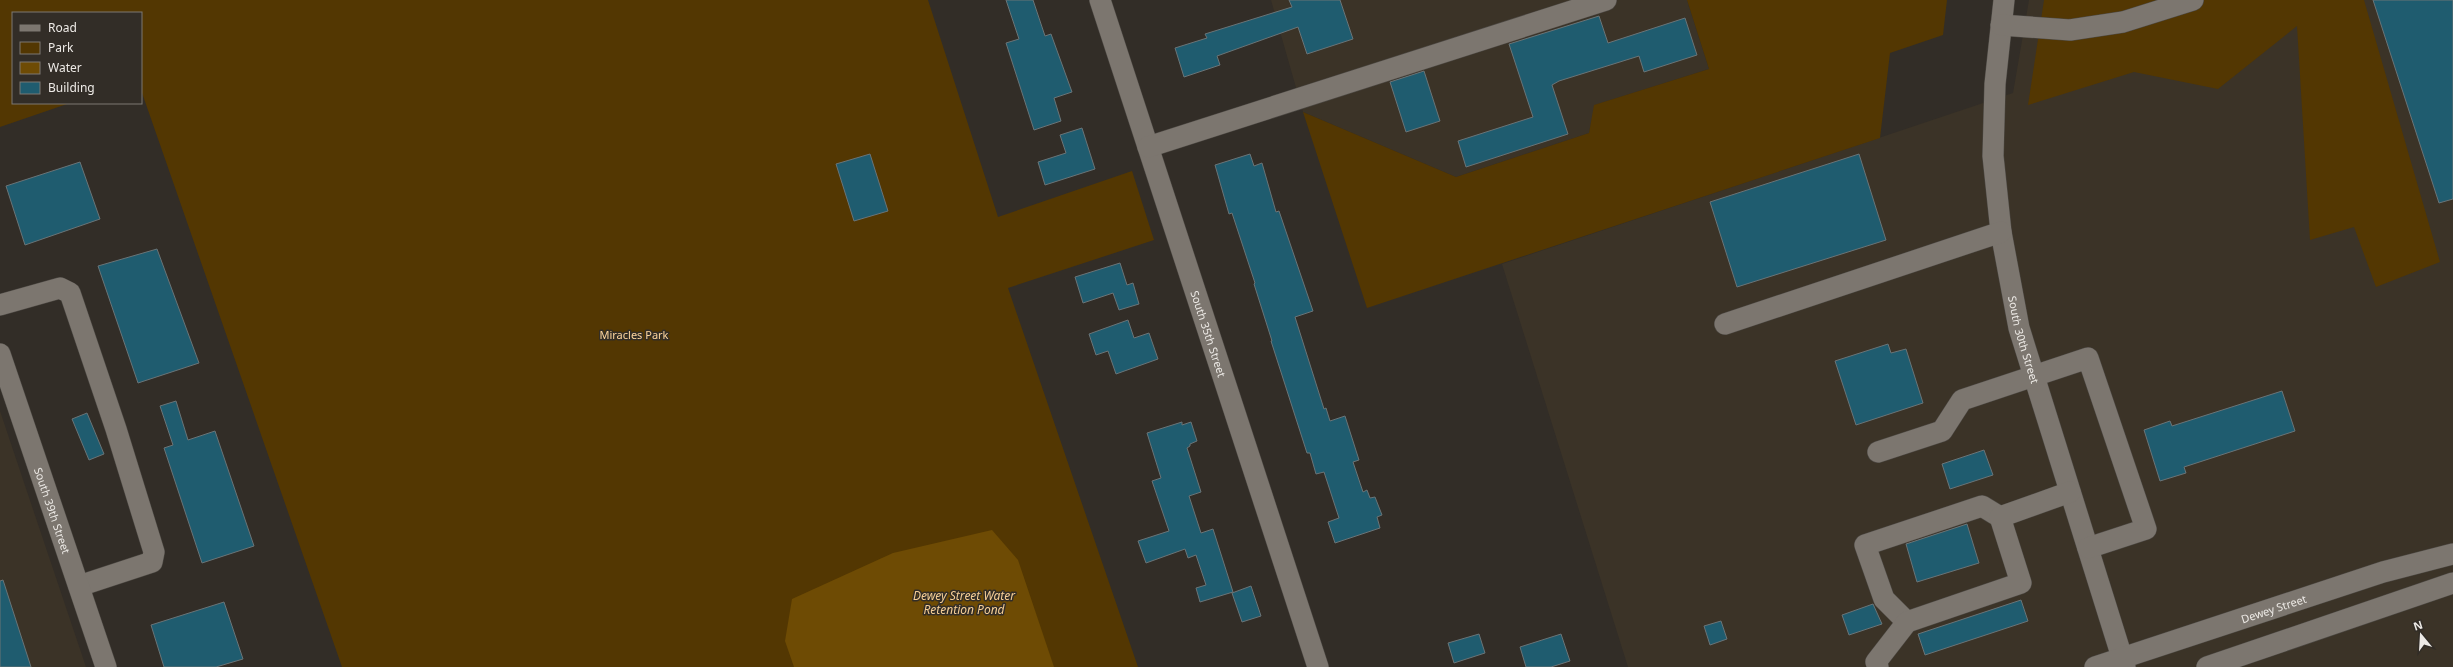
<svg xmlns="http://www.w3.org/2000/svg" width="2453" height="667" viewBox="0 0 2453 667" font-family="'Noto Sans',sans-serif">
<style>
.built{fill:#3b3327}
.green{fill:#533702}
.water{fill:#6e4b04}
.building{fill:#1f5c6f;stroke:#6a7477}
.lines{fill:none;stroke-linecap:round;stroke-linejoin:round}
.minor-casing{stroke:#4c4843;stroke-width:22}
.minor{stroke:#7c766f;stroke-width:21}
.labels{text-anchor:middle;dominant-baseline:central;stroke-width:3;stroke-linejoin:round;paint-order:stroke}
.park-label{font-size:11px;fill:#fdd59c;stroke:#322d27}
.street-label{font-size:11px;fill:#edeae6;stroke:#322d27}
.water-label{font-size:12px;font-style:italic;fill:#f6cf96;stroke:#322d27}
</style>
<rect width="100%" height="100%" fill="#322d27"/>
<path class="built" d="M1271 0H1687L1709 69 1595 105 1589 133 1456 177 1303 112Z
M2029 0H2453V667H1628L1502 264 2013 93Z
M0 411 48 554 86 667H0Z"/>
<path class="green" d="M0 0H928L998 217 1132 171 1154 240 1008 288 1138 667H342L141 90V13H13V103H70L0 127Z
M1687 0H1947L1943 35 1890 53 1880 138 1367 308 1303 112 1456 177 1589 133 1594 105 1709 69Z
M2044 0H2364L2440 262 2376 287 2354 227 2310 240 2297 26 2218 89 2134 72 2028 105Z"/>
<path class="water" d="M992 530 1018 560 1054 667H794L785 641 792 599 893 553Z"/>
<path class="building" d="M1006 0H1033L1045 36 1051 34 1072 92 1054 98 1061 121 1034 130 1006 43 1019 39Z
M1289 0H1340L1353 39 1307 54 1298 27 1217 56 1220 65 1184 77 1175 48 1207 38 1205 34 1292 7Z
M2373 0H2453V199L2439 203Z
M1599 16 1608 43 1685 18 1697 55 1644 72 1639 56 1559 81 1552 85 1568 134 1466 167 1458 141 1533 117 1509 44Z
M1424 71 1440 121 1406 132 1390 82Z
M1082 128 1095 169 1045 185 1038 162 1066 153 1060 135Z
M870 154 888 211 854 221 836 164Z
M1250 154 1254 166 1262 163 1276 212 1279 211 1313 311 1295 317 1324 409 1326 408 1330 421 1345 416 1359 460 1353 462 1363 492 1367 490 1370 498 1375 497 1382 515 1377 517 1380 528 1335 543 1328 522 1339 518 1324 472 1316 474 1310 453H1307L1271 341H1272L1254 284 1255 283 1232 213 1229 214 1215 165Z
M1859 154 1886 240 1737 287 1710 202Z
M80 162 100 219 25 245 6 186Z
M157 249 199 363 138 383 98 266Z
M1120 263 1127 285 1133 283 1139 304 1119 310 1113 293 1083 303 1075 277Z
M1128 320 1134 338 1149 333 1158 359 1116 374 1108 351 1096 355 1089 334Z
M1888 344 1891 353 1906 349 1923 403 1856 425 1835 361Z
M2282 391 2295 431 2184 467 2186 473 2160 481 2144 430 2170 421 2172 426Z
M176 401 188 440 215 431 254 546 202 563 164 448 173 445 160 406Z
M87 413 104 454 89 460 72 419Z
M1182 422V425L1191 422 1197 441 1190 444V446L1187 448 1201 492 1189 496 1201 533 1213 529 1233 592 1200 602 1196 588 1206 585 1196 555 1188 558 1185 549 1146 563 1138 541 1169 531 1152 481 1161 478 1147 433Z
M1984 450 1993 475 1950 489 1942 464Z
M1967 524 1979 563 1917 582 1906 544Z
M3 580 31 667H0V581Z
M1251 586 1261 616 1242 622 1232 593Z
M2021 600 2028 621 1925 655 1918 634Z
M224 602 243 659 216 667H164L151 625Z
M1873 604 1882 624 1849 635 1842 615Z
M1721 621 1727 639 1710 645 1704 626Z
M1479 634 1485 653 1454 663 1448 643Z
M1561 634 1570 661 1551 667H1526L1520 647Z"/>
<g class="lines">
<defs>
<g id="minor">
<path id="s1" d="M1100 0 1318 667"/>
<path id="s2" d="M2004 0 1995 84 1993 156 2001 232 2019 328 2125 667"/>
<path d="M2001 25 2070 30 2123 22 2193 0"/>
<path d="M1148 147 1606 0"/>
<path d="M0 305 60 288 70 293 116 429 154 552 152 562 79 586"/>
<path d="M1725 324 2001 232"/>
<path id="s3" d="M0 354 106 667"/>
<path d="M1878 452 1942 431 1962 400 2088 358 2146 529 2088 548"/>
<path d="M1907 622 1884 599 1865 545 1982 506 2000 517"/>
<path d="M1878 667 1876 662 1907 622 2021 583 2000 517 2070 492"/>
<path id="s4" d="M2095 667 2383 572 2453 554"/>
<path d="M2207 667 2453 583"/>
</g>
</defs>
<use href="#minor" class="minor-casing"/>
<use href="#minor" class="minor"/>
</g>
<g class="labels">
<g class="park-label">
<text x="634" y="334">Miracles Park</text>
</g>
<g class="street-label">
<text stroke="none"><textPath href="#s1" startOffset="351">South 35th Street</textPath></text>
<text stroke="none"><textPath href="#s2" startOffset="343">South 30th Street</textPath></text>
<text stroke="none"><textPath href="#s3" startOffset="165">South 39th Street</textPath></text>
<text stroke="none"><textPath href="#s4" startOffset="188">Dewey Street</textPath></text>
</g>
<g class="water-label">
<text x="964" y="595">Dewey Street Water<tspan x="964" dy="14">Retention Pond</tspan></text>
</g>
</g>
<rect x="12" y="12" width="130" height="92" fill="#322d27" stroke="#7d7973"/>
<rect x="20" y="25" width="20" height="6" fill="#7c766f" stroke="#7d7973"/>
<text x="48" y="32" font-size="12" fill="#edeae6">Road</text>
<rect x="20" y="42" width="20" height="12" fill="#533702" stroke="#7d7973"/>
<text x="48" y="52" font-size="12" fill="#edeae6">Park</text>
<rect x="20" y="62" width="20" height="12" fill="#6e4b04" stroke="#7d7973"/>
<text x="48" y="72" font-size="12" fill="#edeae6">Water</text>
<rect x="20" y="82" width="20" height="12" fill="#1f5c6f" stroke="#7d7973"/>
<text x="48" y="92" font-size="12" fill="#edeae6">Building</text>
<g transform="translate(2421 635) rotate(342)" stroke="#322d27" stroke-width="3" paint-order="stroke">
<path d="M0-3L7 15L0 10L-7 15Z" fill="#edeae6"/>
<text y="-6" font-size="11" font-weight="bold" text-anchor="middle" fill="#edeae6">N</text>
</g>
</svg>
